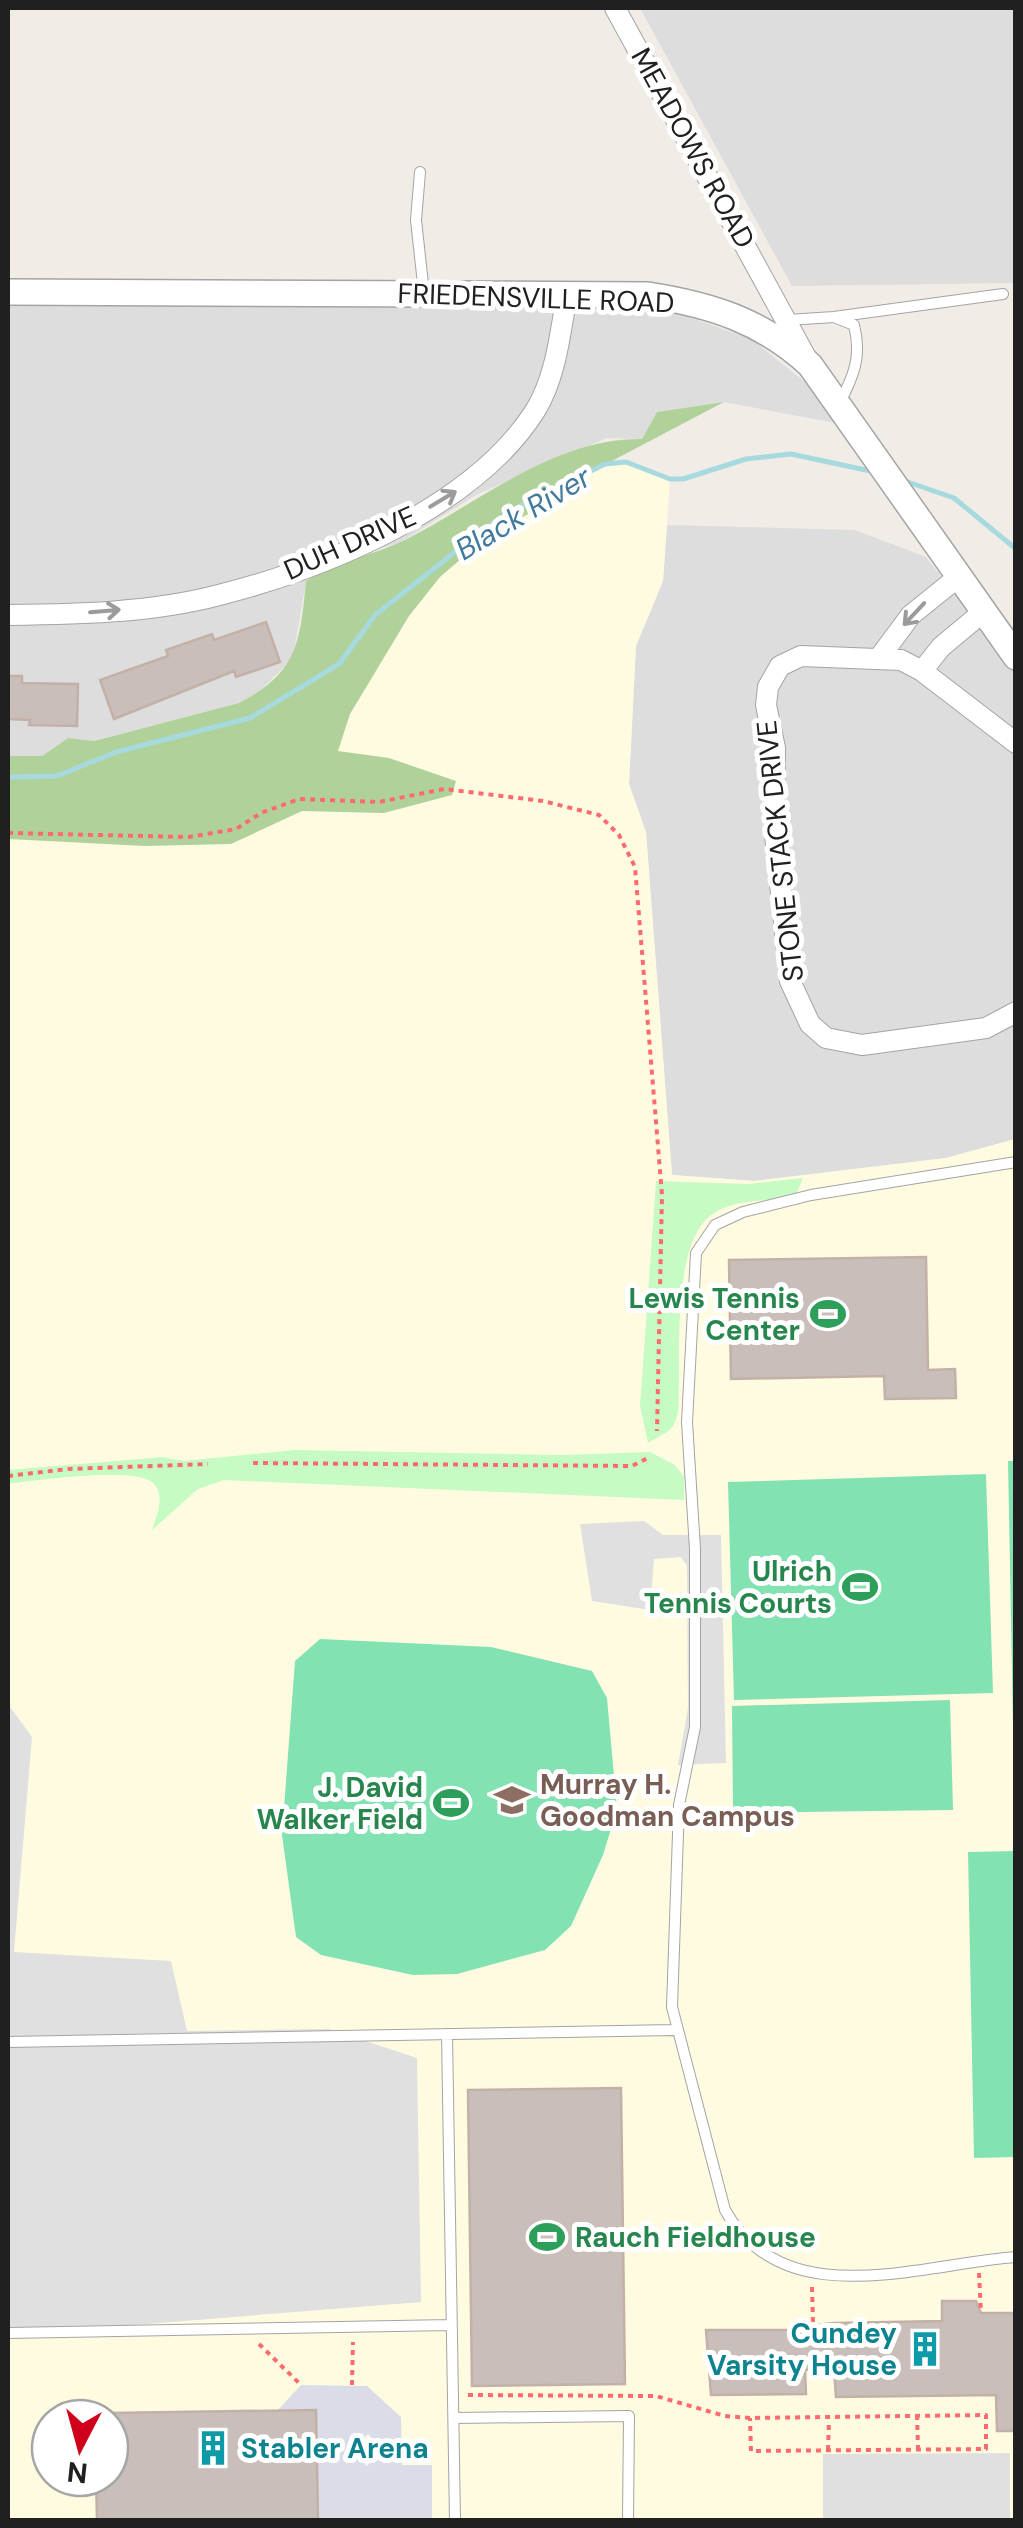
<svg xmlns="http://www.w3.org/2000/svg" width="1023" height="2528" viewBox="0 0 1023 2528" font-family="'DM Sans',sans-serif">
<style>
.residential{fill:#dedddd}
.education{fill:#fffbe1;fill-rule:evenodd}
.forest{fill:#b1d19a}
.park{fill:#c6fbc3}
.pitch{fill:#83e2b1}
.parking{fill:#e0e0e0}
.plaza{fill:#dadce7;fill-rule:evenodd}
.lines{fill:none;stroke-linecap:round;stroke-linejoin:round}
.stream{stroke:#a6dadf;stroke-width:5}
.building{fill:#c9beb9;stroke:#c3b1a8;stroke-width:2.5}
.service-casing{stroke:#a4a4a4;stroke-width:12}
.minor-casing{stroke:#a4a4a4;stroke-width:22}
.tertiary-casing{stroke:#a4a4a4;stroke-width:28}
.path{stroke:#fe6b6e;stroke-width:4;stroke-dasharray:5 5;stroke-linecap:butt}
.service{stroke:#fff;stroke-width:10}
.minor{stroke:#fff;stroke-width:20}
.tertiary{stroke:#fff;stroke-width:25}
.oneway{stroke:#9b9b9b}
.labels{text-anchor:middle;dominant-baseline:central;stroke-width:10;stroke-linejoin:round;paint-order:stroke}
.street-label{font-size:28px;fill:#202020;stroke:#fff}
.leisure-label{font-size:28px;font-weight:bold;fill:#27864d;stroke:#fff;text-anchor:end}
.education-label{font-size:28px;font-weight:bold;fill:#785e54;stroke:#fff;text-anchor:start}
.culture-label{font-size:28px;font-weight:bold;fill:#0d838f;stroke:#fff;text-anchor:end}
.water-label{font-size:30px;font-style:italic;fill:#417a9b;stroke:#fff}
</style>
<rect width="100%" height="100%" fill="#f1ece6"/>
<path class="residential" d="M640 8H1015V283L792 286Z
M8 303 536 306 677 313 751 339 815 390 841 424 724 402 657 412 642 439 607 438 539 467 476 495 401 542 340 561 306 581 293 658 259 692 239 703 93 741 68 738 42 756H8Z
M667 525 855 530 926 557 1015 672V1139L946 1158 754 1181 672 1175 646 833 629 784 636 646 663 581Z"/>
<path class="education" d="M626 462 670 479 663 581 636 646 629 784 646 832 672 1175 754 1181 946 1158 1015 1139V2520H8V777L250 718 479 533 605 464ZM50 2418H110V2478H50Z"/>
<path class="forest" d="M724 402 589 473 561 495 483 540 440 577 409 616 350 714 338 751 389 758 456 781 452 795 384 813 302 811 231 844 145 846 8 839V756H42L68 738 94 741 239 703C298 673 300 642 306 581 341 560 371 556 405 540 480 502 554 438 642 439L657 412Z"/>
<path class="park" d="M803 1178 795 1197C768 1202 738 1198 714 1213 674 1238 680 1338 679 1380 678 1394 681 1413 673 1426 668 1433 656 1438 648 1443L640 1406 656 1181 748 1184Z
M294 1450 562 1455 650 1452 675 1465 684 1477V1500L224 1480 198 1489 152 1530C156 1517 165 1498 155 1485 141 1465 33 1481 8 1484V1470L163 1457 183 1461Z"/>
<path class="pitch" d="M1008 1461H1016L1015 1779H1014Z
M986 1474 993 1693 734 1700 728 1482Z
M320 1639 491 1647 592 1671 607 1698 617 1809 603 1855 571 1926 545 1950 457 1974 413 1975 321 1955 296 1937 282 1835 295 1661Z
M950 1700 953 1810 733 1813 732 1706Z
M1015 1851V2157L974 2158 968 1852Z"/>
<path class="parking" d="M644 1521 663 1535H721L726 1763 678 1765 688 1708 687 1566 681 1557 654 1559 650 1610 592 1601 580 1524Z
M8 1704 32 1737 14 1952 171 1961 187 2031 329 2029 417 2058 421 2302 8 2335Z
M1010 2453V2520H823V2454Z"/>
<path class="plaza" d="M301 2385 367 2386 401 2417 402 2465H432V2520H318L316 2411H277ZM368 2434 383 2450 367 2466 351 2451Z"/>
<g class="lines">
<path class="stream" d="M905 481 954 498 1016 549
M8 777 57 776 116 752 250 718 339 664 375 615 479 533 513 510 605 464 626 462 670 479H683L746 459 791 454 875 472"/>
</g>
<path class="building" d="M266 622 280 662 236 677 234 671 114 719 100 680 168 656 166 650 212 634 214 640Z
M8 676H22V683L78 684 77 726 29 725 30 720 8 719Z
M926 1257 928 1370 955 1369 956 1398 885 1399 884 1376 731 1379 729 1260Z
M621 2088 625 2384 472 2386 468 2090Z
M942 2301H976L981 2313H1016V2431H997L996 2395 836 2397 834 2369 805 2370 806 2394 711 2395 706 2330H815L814 2325 834 2323 942 2321Z
M316 2410 318 2520H97L96 2478H110V2413Z"/>
<g class="lines">
<defs>
<path id="service" d="M420 172 416 220 424 293
M834 317 1003 294
M787 320 834 317 854 325C862 356 854 376 839 404
M1016 1162 811 1195 743 1212 715 1225 696 1253 687 1422 695 1549V1727L679 1805 672 2007 725 2210C784 2316 920 2264 1016 2257
M447 2034 455 2520
M8 2042 674 2030
M8 2333 451 2325
M454 2418 629 2416 628 2520"/>
<path id="minor" d="M615 8 808 361
M8 615C78 614 151 613 219 595 326 568 474 507 535 411 556 377 560 334 567 295
M879 658 911 615 957 578
M922 671 941 647 983 612
M1016 743 922 671 901 660 801 656 780 666 768 687 766 705 775 748 774 825 790 981 810 1024 826 1038 862 1045 986 1028 1016 1012"/>
<path id="tertiary" d="M8 292 648 295C712 305 762 321 810 365L1016 657"/>
</defs>
<use href="#service" class="service-casing"/>
<use href="#minor" class="minor-casing"/>
<use href="#tertiary" class="tertiary-casing"/>
<path class="path" d="M8 833 189 837 236 829 261 813 299 799 379 802 444 789 543 801 599 815 619 835 635 867 662 1195 657 1431
M253 1463 632 1466 648 1458
M8 1476 68 1469 208 1464
M979 2273 981 2313
M812 2287 813 2322
M259 2344 301 2385
M352 2385 353 2342
M468 2395 656 2396 725 2416 750 2418 986 2415V2449L751 2451 750 2418
M917 2415 918 2449
M828 2450 829 2420"/>
<use href="#service" class="service"/>
<use href="#minor" class="minor"/>
<use href="#tertiary" class="tertiary"/>
</g>
<defs><path id="oneway-shaft" d="M-6 0H5M1.5-3L5.5 0L1.5 3" fill="none" stroke-width="1.6" stroke-linecap="round" stroke-linejoin="round" transform="scale(2.5)"/></defs>
<g class="oneway">
<use href="#oneway-shaft" transform="translate(443 499) rotate(-31)"/>
<use href="#oneway-shaft" transform="translate(105 611) rotate(-5)"/>
<use href="#oneway-shaft" transform="translate(914 614) rotate(133)"/>
</g>
<defs>
<symbol id="stadium-bare" viewBox="-9 -9 18 18"><path d="M0-5a6.5 5 0 1 0 0 10a6.5 5 0 1 0 0-10ZM-3.5-1.8h7v3.6h-7Z" fill="#2e9e5b" stroke="#fff" stroke-width="2.5" paint-order="stroke"/></symbol>
<symbol id="university-bare" viewBox="-9 -9 18 18"><path d="M0-5L7-2L0 1L-7-2ZM-4 1L0 2.5L4 1V4Q0 6-4 4Z" fill="#8d6e63" stroke="#fff" stroke-width="2.5" paint-order="stroke"/></symbol>
<symbol id="building-bare" viewBox="-9 -9 18 18"><path d="M-4-6H4V6H1V3H-1V6H-4ZM-2.5-4.3h1.7v1.8h-1.7ZM.8-4.3h1.7v1.8H.8ZM-2.5-1h1.7V.8h-1.7ZM.8-1h1.7V.8H.8Z" fill="#0f9aa8" stroke="#fff" stroke-width="2.5" paint-order="stroke"/></symbol>
</defs>
<g fill-rule="evenodd">
<use href="#stadium-bare" x="803" y="1289" width="50" height="50"/>
<use href="#stadium-bare" x="835" y="1562" width="50" height="50"/>
<use href="#university-bare" x="487" y="1775" width="50" height="50"/>
<use href="#stadium-bare" x="426" y="1778" width="50" height="50"/>
<use href="#stadium-bare" x="522" y="2212" width="50" height="50"/>
<use href="#building-bare" x="900" y="2324" width="50" height="50"/>
<use href="#building-bare" x="188" y="2423" width="50" height="50"/>
</g>
<g class="labels">
<g class="street-label">
<text transform="translate(693 148) rotate(61)">MEADOWS ROAD</text>
<text transform="translate(536 298) rotate(2)">FRIEDENSVILLE ROAD</text>
<text transform="translate(350 543) rotate(-24)">DUH DRIVE</text>
<text transform="translate(780 851) rotate(-96)">STONE STACK DRIVE</text>
</g>
<g class="leisure-label">
<text x="800" y="1298">Lewis Tennis<tspan x="800" dy="32">Center</tspan></text>
<text x="832" y="1571">Ulrich<tspan x="832" dy="32">Tennis Courts</tspan></text>
<text x="423" y="1787">J. David<tspan x="423" dy="32">Walker Field</tspan></text>
<text x="575" y="2237" text-anchor="start">Rauch Fieldhouse</text>
</g>
<g class="education-label">
<text x="540" y="1784">Murray H.<tspan x="540" dy="32">Goodman Campus</tspan></text>
</g>
<g class="culture-label">
<text x="897" y="2333">Cundey<tspan x="897" dy="32">Varsity House</tspan></text>
<text x="241" y="2448" text-anchor="start">Stabler Arena</text>
</g>
<g class="water-label">
<text transform="translate(523 513) rotate(-31)">Black River</text>
</g>
</g>
<rect width="1023" height="2528" fill="none" stroke="#202020" stroke-width="20"/>
<g transform="translate(80 2448) rotate(186)"><circle r="48" fill="#ffffff" stroke="#a6a6a6" stroke-width="2.5"/>
<path d="M0-8L18 38L0 25L-18 38Z" fill="#d0001a"/>
<text y="-15" font-size="28" font-weight="bold" text-anchor="middle" fill="#202020">N</text>
</g>
</svg>
